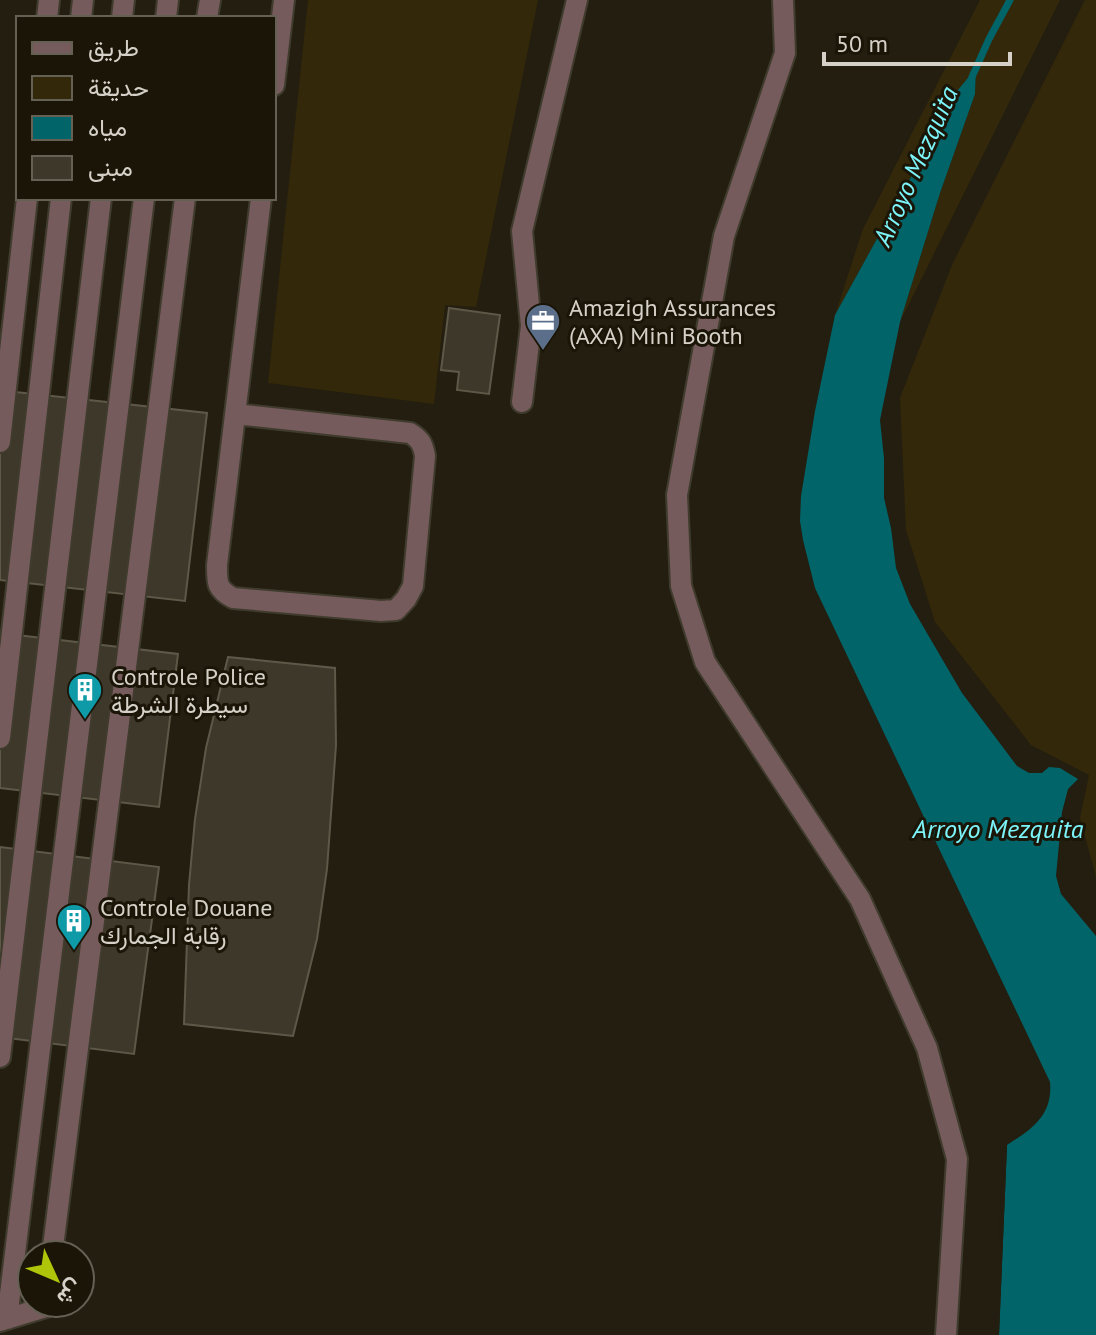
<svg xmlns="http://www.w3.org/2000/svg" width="1096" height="1335" font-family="'PT Sans',Vazirmatn,sans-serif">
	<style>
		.green { fill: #34280a }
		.water { fill: #006468 }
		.pier { fill: #231e10 }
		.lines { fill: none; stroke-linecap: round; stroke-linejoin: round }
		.stream { stroke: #006468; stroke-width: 7 }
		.building { fill: #3e382a; stroke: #5e5848; stroke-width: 2 }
		.minor-casing { stroke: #3f3b2d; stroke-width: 24 }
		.minor { stroke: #765b5c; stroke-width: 20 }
		.labels { text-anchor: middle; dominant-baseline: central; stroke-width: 6; stroke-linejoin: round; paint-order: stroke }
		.poi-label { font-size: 24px; fill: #d5d1c8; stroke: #1a1507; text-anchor: start }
		.water-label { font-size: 26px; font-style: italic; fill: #7cf4f9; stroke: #1a1507 }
	</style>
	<rect width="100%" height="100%" fill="#231e10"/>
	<path class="green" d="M 308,0 L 538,0 L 476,307 L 445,305 L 434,404 L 268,383 Z
		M 980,0 L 1060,0 L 900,322 L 940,193 L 975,94 L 976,70 L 949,101 L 911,177 L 835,315 L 863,229 Z
		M 1085,0 L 1096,0 L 1096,877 L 1080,818 L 1089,775 L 1031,745 L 935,622 L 906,530 L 900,398 L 952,265 Z"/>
	<path class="water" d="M 976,68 L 975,94 L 940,193 L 900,322 L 880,420 L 884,458 L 884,498 L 891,528 L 896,568 L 910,604 L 962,693 L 1017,766 L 1029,773 L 1042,773 L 1049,767 L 1060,768 L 1078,779 L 1068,789 L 1062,812 L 1056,876 L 1061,894 L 1096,936 L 1096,1335 L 999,1335 L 1007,1145 C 1032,1129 1053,1115 1050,1082 L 815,588 L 803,540 L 800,521 L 801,496 L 815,411 L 835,315 L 911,177 L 949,101 Z"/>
	<path class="pier" d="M 1005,1142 L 1007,1146 L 999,1335 L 995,1335 L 1003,1145 Z"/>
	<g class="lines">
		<path class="stream" d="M 972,77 L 989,39 L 1010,0"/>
	</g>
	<path class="building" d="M 449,308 L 500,315 L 489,394 L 457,390 L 459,372 L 441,370 Z
		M 6,391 L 207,413 L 185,601 L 0,580 L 0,442 Z
		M 0,633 L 178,654 L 159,807 L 0,788 Z
		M 228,657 L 335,668 L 336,745 L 327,869 L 317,939 L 293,1036 L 184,1024 L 189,885 L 195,819 L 206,748 Z
		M 0,847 L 159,867 L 134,1054 L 0,1037 Z"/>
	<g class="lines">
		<defs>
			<path id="minor" d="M 783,0 L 785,53 L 724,236 L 677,495 L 681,586 L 705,662 L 860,899 L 927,1048 L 957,1159 L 946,1335
				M 47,18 L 49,0
				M 81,18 L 83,0
				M 122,18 L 124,0
				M 166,18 L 168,0
				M 207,18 L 210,0
				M 274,85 L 284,0
				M 522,402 L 531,326 L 522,231 L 577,0
				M 235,414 L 410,433 C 420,439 423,444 425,456 L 413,586 L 406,599 L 396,610 L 381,611 L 233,598 C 216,589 217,582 217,565 L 261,198
				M 0,442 L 27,198
				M 0,738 L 61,198
				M 0,1057 L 101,198
				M 52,1255 L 185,198
				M 7,1319 L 144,198
				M 0,1321 L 46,1307 L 46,1303"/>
		</defs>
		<use href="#minor" class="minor-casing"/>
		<use href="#minor" class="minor"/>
	</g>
	<defs>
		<symbol id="office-pin" viewBox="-11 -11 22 30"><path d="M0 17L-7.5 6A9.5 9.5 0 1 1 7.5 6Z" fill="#5c6f8a" stroke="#1a1507"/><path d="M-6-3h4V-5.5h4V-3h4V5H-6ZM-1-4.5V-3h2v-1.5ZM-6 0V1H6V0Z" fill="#fff"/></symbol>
		<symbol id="building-pin" viewBox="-11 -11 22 30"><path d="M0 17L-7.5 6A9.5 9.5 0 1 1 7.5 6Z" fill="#0f9aa8" stroke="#1a1507"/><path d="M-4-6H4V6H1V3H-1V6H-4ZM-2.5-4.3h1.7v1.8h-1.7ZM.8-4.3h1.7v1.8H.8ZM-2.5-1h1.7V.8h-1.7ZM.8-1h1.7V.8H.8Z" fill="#fff"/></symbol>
	</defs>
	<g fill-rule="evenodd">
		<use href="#office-pin" x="523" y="301" width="40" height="54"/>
		<use href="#building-pin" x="65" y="670" width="40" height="54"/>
		<use href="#building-pin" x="54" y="901" width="40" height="54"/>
	</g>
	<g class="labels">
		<g class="poi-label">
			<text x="569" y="307">Amazigh Assurances<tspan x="569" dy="28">(AXA) Mini Booth</tspan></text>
			<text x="111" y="676">Controle Police<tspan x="111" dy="28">سيطرة الشرطة</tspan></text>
			<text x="100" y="907">Controle Douane<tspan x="100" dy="28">رقابة الجمارك</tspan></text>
		</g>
		<g class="water-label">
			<text transform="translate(915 166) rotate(-66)">Arroyo Mezquita</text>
			<text x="998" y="828">Arroyo Mezquita</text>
		</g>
	</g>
	<rect x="16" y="16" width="260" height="184" fill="#1a1507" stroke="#656054" stroke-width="2"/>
	<rect x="32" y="42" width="40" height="12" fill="#765b5c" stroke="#656054" stroke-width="2"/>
	<text x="88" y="56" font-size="24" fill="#d5d1c8">طريق</text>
	<rect x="32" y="76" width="40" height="24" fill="#34280a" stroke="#656054" stroke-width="2"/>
	<text x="88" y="96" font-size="24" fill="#d5d1c8">حديقة</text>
	<rect x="32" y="116" width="40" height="24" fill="#006468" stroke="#656054" stroke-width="2"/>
	<text x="88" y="136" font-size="24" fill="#d5d1c8">مياه</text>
	<rect x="32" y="156" width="40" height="24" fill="#3e382a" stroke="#656054" stroke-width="2"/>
	<text x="88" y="176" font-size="24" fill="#d5d1c8">مبنى</text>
	<g transform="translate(56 1279) rotate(134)"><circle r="38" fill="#1a1507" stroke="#656054" stroke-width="2"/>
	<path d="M0-6L14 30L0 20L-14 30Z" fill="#aec509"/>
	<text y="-12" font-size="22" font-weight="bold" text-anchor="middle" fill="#d5d1c8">ش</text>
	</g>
	<path d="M824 52v12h186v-12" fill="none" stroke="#d5d1c8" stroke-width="4"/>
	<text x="836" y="52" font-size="24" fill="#d5d1c8" stroke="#1a1507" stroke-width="6" paint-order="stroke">50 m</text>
</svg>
